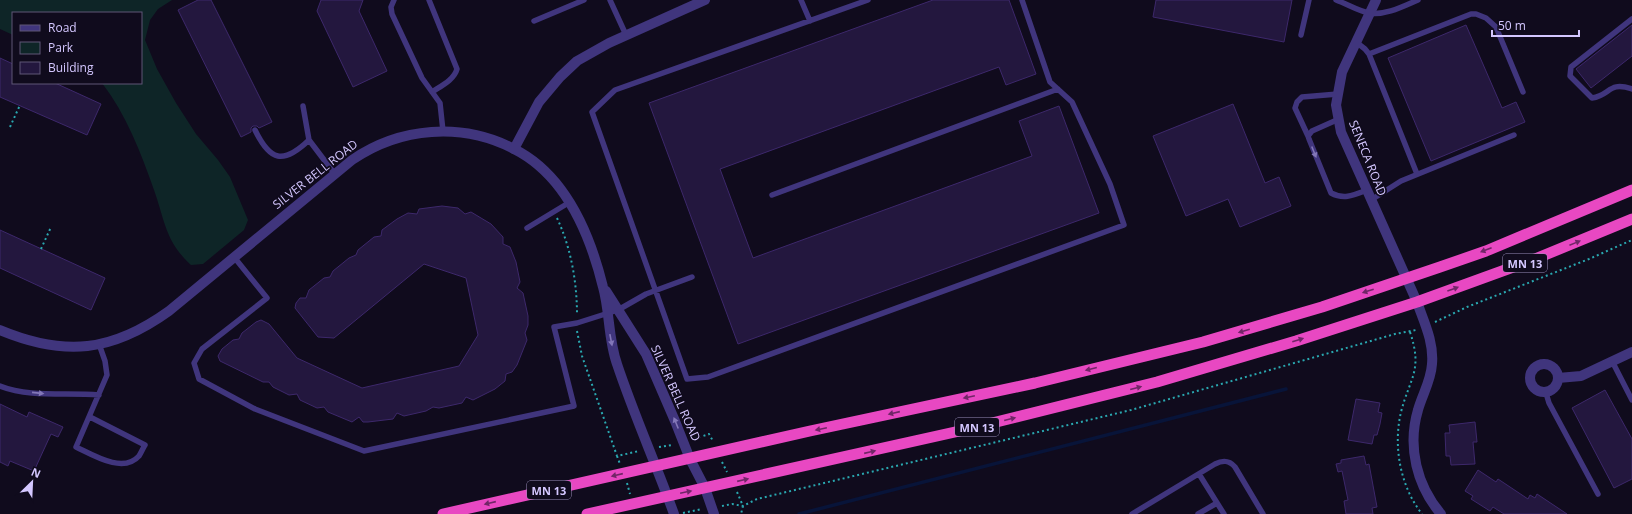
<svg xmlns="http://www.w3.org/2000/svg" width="1632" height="514" font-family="'Open Sans',sans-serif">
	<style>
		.green { fill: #0e2527 }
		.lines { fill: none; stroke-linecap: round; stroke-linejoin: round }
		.stream { stroke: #081439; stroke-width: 3.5 }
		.building { fill: #23173e; stroke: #3d286b }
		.path { stroke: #2aa8b0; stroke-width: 2; stroke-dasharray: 2 3; stroke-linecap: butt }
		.service { stroke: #40357d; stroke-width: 5.5 }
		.minor { stroke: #40357d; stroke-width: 10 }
		.tertiary { stroke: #40357d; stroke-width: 10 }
		.trunk { stroke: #e848c2; stroke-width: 11 }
		.oneway { fill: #8377b8 }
		.oneway2 { fill: #712667 }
		.labels { text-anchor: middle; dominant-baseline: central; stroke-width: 3.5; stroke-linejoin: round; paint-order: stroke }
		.shield { fill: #100b1d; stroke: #998fbb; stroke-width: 1 }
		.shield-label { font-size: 11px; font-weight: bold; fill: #d4c7ff }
		.street-label { font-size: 12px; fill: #d4c7ff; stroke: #100b1d }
	</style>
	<rect width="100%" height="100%" fill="#100b1d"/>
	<path class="green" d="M 0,0 L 172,0 L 158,9 L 150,20 L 145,40 L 157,69 L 176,103 L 196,134 L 218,160 L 230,177 L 248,220 L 244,230 L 203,264 L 191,265 C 165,241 165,221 154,190 C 141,153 126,114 102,83 L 141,83 L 141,13 L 13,13 L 13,35 L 0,29 Z"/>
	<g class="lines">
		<path class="stream" d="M 799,514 L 1286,389"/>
	</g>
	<path class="building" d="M 198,0 L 211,0 L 272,122 L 259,128 L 257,126 L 253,126 L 251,128 L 251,132 L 241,137 L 178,10 Z
		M 321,0 L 363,0 L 359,11 L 387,71 L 353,87 L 317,11 Z
		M 933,0 L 1009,0 L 1036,74 L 1006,85 L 999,67 L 720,169 L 753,258 L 1032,156 L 1019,121 L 1059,106 L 1099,213 L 738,344 L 649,103 Z
		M 1156,0 L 1292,0 L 1284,42 L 1153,17 Z
		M 1466,25 L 1502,108 L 1516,102 L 1525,122 L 1431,161 L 1388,58 Z
		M 1632,25 L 1632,56 L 1591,88 L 1576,69 Z
		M 0,58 L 13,64 L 13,83 L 55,83 L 101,104 L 87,135 L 0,97 Z
		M 1233,104 L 1265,183 L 1279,177 L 1291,206 L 1240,227 L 1228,199 L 1186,216 L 1153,136 Z
		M 442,206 L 458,208 L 465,214 L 471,212 L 491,224 L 503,237 L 503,244 L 510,247 L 516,262 L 520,282 L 517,288 L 523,293 L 528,316 L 528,325 L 525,333 L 527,340 L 517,365 L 512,372 L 506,374 L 505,381 L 495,389 L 473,400 L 466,397 L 462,403 L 439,408 L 433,407 L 426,411 L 404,416 L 397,413 L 393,419 L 368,422 L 363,422 L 359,417 L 352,422 L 328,412 L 324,407 L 317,408 L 300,400 L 297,394 L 289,395 L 273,387 L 269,382 L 263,382 L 220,361 L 218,356 L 222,349 L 233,340 L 239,339 L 242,333 L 256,322 L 261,320 L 269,324 L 297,358 L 362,388 L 459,366 L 478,335 L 466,278 L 424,264 L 334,338 L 318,337 L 295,308 L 296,303 L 300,298 L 306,298 L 309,290 L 324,278 L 330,277 L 333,271 L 349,258 L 356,255 L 358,250 L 374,237 L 381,236 L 382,230 L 397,219 L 408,213 L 417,214 L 419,209 Z
		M 0,230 L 105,278 L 91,310 L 0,268 Z
		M 1605,390 L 1632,439 L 1632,479 L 1614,488 L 1572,408 Z
		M 1356,399 L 1380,403 L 1378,412 L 1382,413 L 1380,424 L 1377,435 L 1374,435 L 1372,444 L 1348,440 Z
		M 0,404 L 27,417 L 29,412 L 63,427 L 58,437 L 51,434 L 34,471 L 10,461 L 8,466 L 0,462 Z
		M 1475,422 L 1477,442 L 1473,442 L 1475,464 L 1451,465 L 1450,456 L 1446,456 L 1445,433 L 1450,433 L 1449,425 Z
		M 1364,456 L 1366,465 L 1369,464 L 1377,507 L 1372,508 L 1373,514 L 1346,514 L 1344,501 L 1348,500 L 1342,471 L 1338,472 L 1336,464 L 1341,463 L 1341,460 Z
		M 1478,470 L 1496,482 L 1498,479 L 1528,499 L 1530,495 L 1535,498 L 1537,494 L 1567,514 L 1504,514 L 1493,507 L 1490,511 L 1471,499 L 1473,496 L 1465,491 Z"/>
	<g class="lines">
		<path class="path" d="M 10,127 L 20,105
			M 557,218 C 571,248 577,282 577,315
			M 41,249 L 51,227
			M 1435,322 L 1467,307 L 1589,259 L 1632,240
			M 577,331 L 582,356 L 617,456 L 639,451
			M 1410,332 C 1423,371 1410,377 1401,412 C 1393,446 1400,486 1422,514
			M 694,439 L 709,434 L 713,441
			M 659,447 L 672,445
			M 617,456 L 620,464
			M 722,462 L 727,472
			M 627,483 L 630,494
			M 737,492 L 743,506 L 741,514
			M 722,506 L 732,504 L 743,506 L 757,499 L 1131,410 L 1395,334 L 1416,330
			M 683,513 L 702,509"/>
		<path class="service" d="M 394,0 L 391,7 L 392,14 L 422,78 L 440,103 L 443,131
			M 429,0 L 457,69 C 454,80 441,86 432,92
			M 610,0 L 626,35
			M 801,0 L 810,21
			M 868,0 L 615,90 L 592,112 L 687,379 L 708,377 L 1124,225 L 1110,184 L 1072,102 L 1050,82 L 1022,0
			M 1336,0 C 1347,4 1358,11 1369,13 C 1385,16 1404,6 1418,0
			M 1632,19 L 1571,67 L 1570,76 L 1592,98 C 1611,95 1608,81 1632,89
			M 534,21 L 584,0
			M 1301,35 L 1309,0
			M 1356,42 L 1365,49 L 1369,54 L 1417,174
			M 1369,54 L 1471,14 L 1476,14 L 1486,18 L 1496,27 L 1523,92
			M 303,106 L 309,140 L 334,173
			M 1339,119 L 1312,131 L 1308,136 L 1309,139 L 1331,193 C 1344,200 1354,195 1367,190
			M 255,130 C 270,161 283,165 309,140
			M 1308,136 L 1295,108 L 1297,102 L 1302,97 L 1338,94
			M 772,195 L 1058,89
			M 1371,200 L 1401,181 L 1514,135
			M 527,228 L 570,202
			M 234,257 L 267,298 L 202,349 L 194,363 L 199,379 L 255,409 L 364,451 L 574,406 L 554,327 L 577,323 L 618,310 L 646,294 L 692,277
			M 1612,361 L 1632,400
			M 0,386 C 30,398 67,392 99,395
			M 1546,393 L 1549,403 L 1598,494
			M 90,417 L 145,445 C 143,448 141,453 139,456 C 123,474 93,455 76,447 L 107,375 L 105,361 L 99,344
			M 1199,474 L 1224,514
			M 1132,514 L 1215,464 C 1223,460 1229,460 1235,467 L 1263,514
			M 1198,514 L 1217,503"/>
		<path class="minor" d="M 1417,302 C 1424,322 1434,342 1432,364 C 1431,381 1422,395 1418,410 C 1407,447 1417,486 1441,514
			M 0,330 C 65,357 112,352 169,311 L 352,160 C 400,127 462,122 514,149
			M1530 378a14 14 0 1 1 28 0a14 14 0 1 1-28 0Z
			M 1558,378 L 1581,376 L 1632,352"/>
		<path class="tertiary" d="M 1376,0 L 1342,72 L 1336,105 L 1341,132 L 1417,302
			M 606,291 L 646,354 L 675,421 L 690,459 L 705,488 L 714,514
			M 674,514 C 656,464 634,415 617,364 C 608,339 610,312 603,287 C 590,234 566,175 514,149 L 539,102 L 560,77 L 577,61 L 609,43 L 705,0"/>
		<path class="trunk" d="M 443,514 L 810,431 L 1035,383 L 1203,342 L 1322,307 L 1440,267 L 1486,251 L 1632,190
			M 587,514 L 964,430 L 1157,382 L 1296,341 L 1417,302 L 1535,259 L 1632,219"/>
	</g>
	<defs><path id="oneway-solid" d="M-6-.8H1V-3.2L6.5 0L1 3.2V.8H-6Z"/></defs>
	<g class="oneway">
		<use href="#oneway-solid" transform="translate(1314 152) rotate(68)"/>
		<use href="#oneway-solid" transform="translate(611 340) rotate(79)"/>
		<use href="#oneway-solid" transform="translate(38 393) rotate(6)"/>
		<use href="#oneway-solid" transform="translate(676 423) rotate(-112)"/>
	</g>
	<g class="oneway2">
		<use href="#oneway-solid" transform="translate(1575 243) rotate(-22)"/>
		<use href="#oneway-solid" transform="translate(1486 250) rotate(159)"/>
		<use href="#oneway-solid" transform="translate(1453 289) rotate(-20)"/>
		<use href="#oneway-solid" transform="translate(1368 291) rotate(162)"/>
		<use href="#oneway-solid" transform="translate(1244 331) rotate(164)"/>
		<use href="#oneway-solid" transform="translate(1298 340) rotate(-18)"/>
		<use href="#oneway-solid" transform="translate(1091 369) rotate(166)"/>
		<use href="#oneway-solid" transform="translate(1136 388) rotate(-15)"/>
		<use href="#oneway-solid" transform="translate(969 397) rotate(168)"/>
		<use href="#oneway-solid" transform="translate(894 413) rotate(167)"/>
		<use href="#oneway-solid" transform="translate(1010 419) rotate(-14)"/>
		<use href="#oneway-solid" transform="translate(821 429) rotate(168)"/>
		<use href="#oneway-solid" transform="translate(870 452) rotate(-13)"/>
		<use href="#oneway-solid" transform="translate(617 475) rotate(167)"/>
		<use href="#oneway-solid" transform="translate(743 480) rotate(-13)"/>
		<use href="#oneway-solid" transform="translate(686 492) rotate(-12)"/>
		<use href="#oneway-solid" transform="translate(490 503) rotate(167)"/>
	</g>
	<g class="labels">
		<g class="shield">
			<rect x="1503" y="254" width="44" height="18" rx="3"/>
			<rect x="955" y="418" width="44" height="18" rx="3"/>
			<rect x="527" y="481" width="44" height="18" rx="3"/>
		</g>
		<g class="shield-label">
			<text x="1525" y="263">MN 13</text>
			<text x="977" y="427">MN 13</text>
			<text x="549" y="490">MN 13</text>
		</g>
		<g class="street-label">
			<text transform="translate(1368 158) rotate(68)">SENECA ROAD</text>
			<text transform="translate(315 174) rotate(-38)">SILVER BELL ROAD</text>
			<text transform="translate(676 393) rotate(66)">SILVER BELL ROAD</text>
		</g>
	</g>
	<rect x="12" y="12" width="130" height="72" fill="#100b1d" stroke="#5e5677"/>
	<rect x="20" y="25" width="20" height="6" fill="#40357d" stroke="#5e5677"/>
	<text x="48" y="32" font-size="12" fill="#d4c7ff">Road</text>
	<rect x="20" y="42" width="20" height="12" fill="#0e2527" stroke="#5e5677"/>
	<text x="48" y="52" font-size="12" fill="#d4c7ff">Park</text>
	<rect x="20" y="62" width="20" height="12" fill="#23173e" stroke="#5e5677"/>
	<text x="48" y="72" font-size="12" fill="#d4c7ff">Building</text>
	<g transform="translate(32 482) rotate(24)" stroke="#100b1d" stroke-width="3" paint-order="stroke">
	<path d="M0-3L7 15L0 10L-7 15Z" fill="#d4c7ff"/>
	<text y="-6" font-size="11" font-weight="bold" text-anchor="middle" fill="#d4c7ff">N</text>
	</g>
	<path d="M1492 30v6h87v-6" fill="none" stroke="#d4c7ff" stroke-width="2"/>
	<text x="1498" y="30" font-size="12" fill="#d4c7ff" stroke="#100b1d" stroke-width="3" paint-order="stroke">50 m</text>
</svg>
